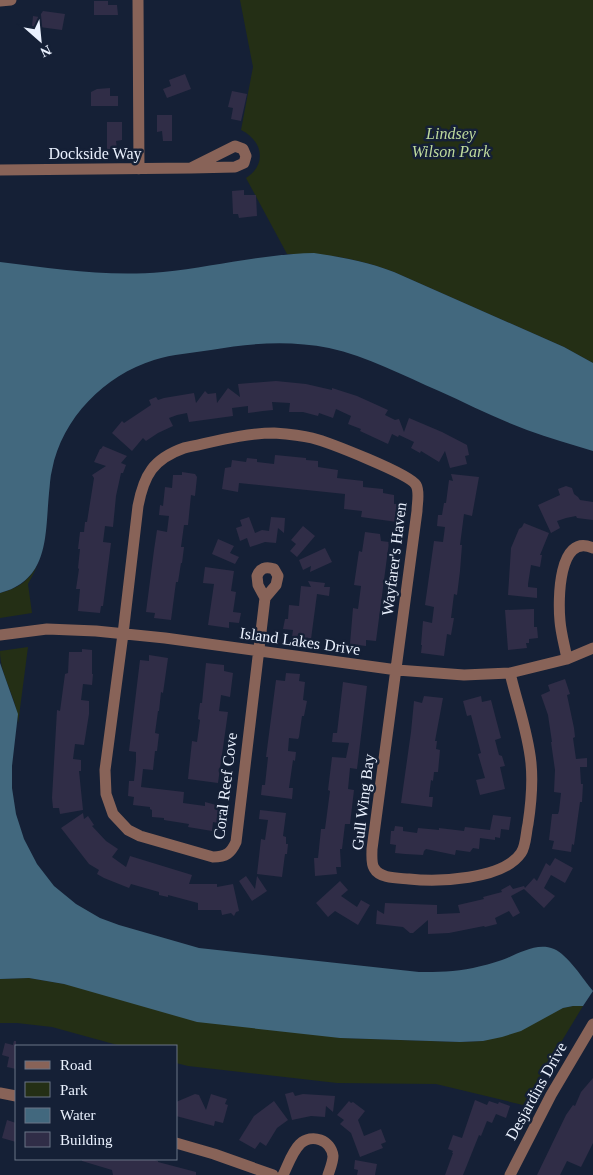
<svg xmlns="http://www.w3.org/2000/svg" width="593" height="1175" font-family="'Times New Roman',serif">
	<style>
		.green { fill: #242f15 }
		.water { fill: #42687e }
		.building { fill: #302d47 }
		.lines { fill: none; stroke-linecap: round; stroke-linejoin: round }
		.street { stroke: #886358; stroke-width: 11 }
		.labels { text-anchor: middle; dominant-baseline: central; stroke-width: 5; stroke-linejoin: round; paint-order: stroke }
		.park-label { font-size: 16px; font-style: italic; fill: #bed99c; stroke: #152036 }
		.street-label { font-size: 16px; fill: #eaf1fe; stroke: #152036 }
	</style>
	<rect width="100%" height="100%" fill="#152036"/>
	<path class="green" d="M 240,0 L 593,0 L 593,363 L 564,347 L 394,272 C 356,258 327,253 287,254 L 246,178 C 268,164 262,140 241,130 L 253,67 Z
		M 38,565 L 28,584 L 32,613 L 0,618 L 0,593 C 19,588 28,581 38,565 Z
		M 28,647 L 18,724 C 18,698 0,677 0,651 Z
		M 29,978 L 64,984 L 340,1038 L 460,1042 L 483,1041 L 563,1008 L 573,1006 L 583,1006 L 523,1105 L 436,1084 L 337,1083 L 188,1066 L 176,1063 L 176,1046 L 121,1046 L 52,1027 L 17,1023 L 0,1023 L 0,979 Z"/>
	<path class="water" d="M 314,253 C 342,257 368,262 394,272 L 564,347 L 593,363 L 593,451 C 571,444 549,438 527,430 C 497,419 468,404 439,391 C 404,376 367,356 329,348 C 289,340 251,343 211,350 C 192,353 173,354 154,360 C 105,375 62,418 52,470 C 50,477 50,485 49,493 C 45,534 50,580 0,593 L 0,262 C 55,269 108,277 163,272 C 214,267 263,254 314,253 Z
		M 0,663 L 18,714 L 12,766 L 12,788 L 16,814 L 24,839 L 37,864 L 54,886 L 76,904 L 100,918 L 119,925 L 199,948 L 419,972 C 437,972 455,972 473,968 C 482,966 493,963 502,960 C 519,954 536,942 554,949 C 568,955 583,979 593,991 L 583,1006 L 573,1006 L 563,1008 L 521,1031 L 502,1037 L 483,1041 L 460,1042 L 340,1038 L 197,1022 L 64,984 L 29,978 L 0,979 Z"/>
	<path class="building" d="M 94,1 L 108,1 L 108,5 L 117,5 L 118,15 L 94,15 Z
		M 43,11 L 65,14 L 62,30 L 32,26 L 33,16 L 39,17 Z
		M 185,74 L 191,89 L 167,98 L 163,89 L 171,86 L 169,80 Z
		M 110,88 L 110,96 L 118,96 L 118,106 L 91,106 L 91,92 L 97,89 Z
		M 232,91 L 247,94 L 241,121 L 231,119 L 233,108 L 228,107 Z
		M 157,115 L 172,115 L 172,141 L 163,141 L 162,131 L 157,132 Z
		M 107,122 L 122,122 L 122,140 L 116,141 L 117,149 L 107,149 Z
		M 244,190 L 244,195 L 256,195 L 257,216 L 239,218 L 238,214 L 233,214 L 232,191 Z
		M 276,381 L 306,384 L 332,390 L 332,388 L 357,396 L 388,410 L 385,415 L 395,420 L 399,419 L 404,432 L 409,418 L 442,432 L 467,445 L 469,455 L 465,456 L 467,464 L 450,468 L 445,451 L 439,462 L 421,451 L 420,453 L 411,448 L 414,442 L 399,435 L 398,437 L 392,434 L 388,444 L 360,431 L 361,429 L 348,424 L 351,416 L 336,409 L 333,418 L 319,413 L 318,416 L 303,412 L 289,412 L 290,403 L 272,402 L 273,410 L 263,411 L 248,413 L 248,406 L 232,408 L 233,416 L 189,422 L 187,413 L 177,415 L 169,418 L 173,426 L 158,433 L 146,441 L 143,438 L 132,451 L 112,433 L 122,421 L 124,423 L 151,405 L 149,400 L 156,397 L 158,400 L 164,398 L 194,393 L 196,403 L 205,391 L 208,394 L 216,393 L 217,403 L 228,388 L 240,397 L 238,384 Z
		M 103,446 L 127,456 L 121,463 L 126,465 L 123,473 L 121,473 L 116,496 L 113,527 L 105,526 L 103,542 L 111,543 L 103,606 L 101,606 L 100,613 L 78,611 L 80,589 L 76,589 L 79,569 L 78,568 L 80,549 L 78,549 L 80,532 L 84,532 L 85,522 L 87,522 L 94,478 L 92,475 L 106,466 L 94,462 L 100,449 L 101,449 Z
		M 275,455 L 306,458 L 306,460 L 318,461 L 318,467 L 338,470 L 337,478 L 363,481 L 363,487 L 383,489 L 383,493 L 394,495 L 394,504 L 399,504 L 397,522 L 361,517 L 362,511 L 344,509 L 345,494 L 239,483 L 238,492 L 222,489 L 225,468 L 231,467 L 232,460 L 246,462 L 247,458 L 257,459 L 257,462 L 274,464 Z
		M 182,472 L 195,474 L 197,477 L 195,496 L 191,495 L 188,525 L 184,525 L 181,547 L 184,547 L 182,563 L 181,563 L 178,582 L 176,582 L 171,620 L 154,618 L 155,613 L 146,612 L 154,550 L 157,530 L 167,532 L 169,516 L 159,515 L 160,505 L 163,506 L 165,487 L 172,488 L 173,475 L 182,475 Z
		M 451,474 L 479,477 L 472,516 L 464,514 L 460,545 L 462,545 L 460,571 L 457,595 L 454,594 L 451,618 L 454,618 L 451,635 L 447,634 L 444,656 L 421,653 L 422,645 L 421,645 L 423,621 L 432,623 L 434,607 L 425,605 L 434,541 L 443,542 L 445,527 L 437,526 L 438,515 L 442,515 L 444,503 L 446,503 L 449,480 L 453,481 Z
		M 566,486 L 572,488 L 574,494 L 578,497 L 580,500 L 593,502 L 593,520 L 577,518 L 576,516 L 566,518 L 557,521 L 560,528 L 551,533 L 538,505 L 560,495 L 558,489 Z
		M 249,517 L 255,533 L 262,530 L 269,531 L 271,517 L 285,518 L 284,533 L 278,528 L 276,543 L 265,542 L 250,547 L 247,538 L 240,541 L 236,528 L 242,526 L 240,520 Z
		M 524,523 L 549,533 L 540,555 L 542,555 L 540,567 L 531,565 L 528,584 L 528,587 L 537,588 L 537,598 L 508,595 L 511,548 L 519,529 L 522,527 Z
		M 303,526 L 315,536 L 297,557 L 290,551 L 296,544 L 291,540 Z
		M 365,532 L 380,534 L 381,541 L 389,542 L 376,641 L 366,640 L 366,646 L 350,644 L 353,608 L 358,609 L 361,586 L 354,585 L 359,551 L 362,552 Z
		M 218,539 L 234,546 L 230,553 L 239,557 L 235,564 L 212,554 Z
		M 325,548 L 332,562 L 310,572 L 311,566 L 303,570 L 299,560 Z
		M 205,567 L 234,571 L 231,591 L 236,592 L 233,612 L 241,613 L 239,623 L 229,622 L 229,628 L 208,625 L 214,584 L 203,583 Z
		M 308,581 L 325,583 L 324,587 L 330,587 L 329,596 L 317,594 L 311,639 L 292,637 L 293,630 L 283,629 L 285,619 L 288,619 L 289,605 L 299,606 L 301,586 L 311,587 Z
		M 534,609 L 534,627 L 537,627 L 538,638 L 529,639 L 529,643 L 526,643 L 527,648 L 508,650 L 505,610 Z
		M 82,649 L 92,650 L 92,674 L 93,674 L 92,685 L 83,684 L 81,700 L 89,701 L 89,714 L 84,745 L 75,744 L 73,759 L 81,760 L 81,771 L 79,771 L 83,810 L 60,814 L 59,808 L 53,808 L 52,798 L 57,710 L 60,711 L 65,674 L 68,673 L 69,652 L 82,652 Z
		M 149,655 L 168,658 L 163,693 L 161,692 L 159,711 L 158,711 L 155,733 L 159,734 L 157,751 L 155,751 L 153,770 L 143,769 L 141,787 L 184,792 L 183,803 L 205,806 L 205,802 L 220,806 L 218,823 L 213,822 L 212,831 L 188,827 L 189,824 L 164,820 L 164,818 L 152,817 L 152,810 L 150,809 L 150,807 L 133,805 L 134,797 L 128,796 L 129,781 L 134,781 L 136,761 L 136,752 L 129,751 L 140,660 L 149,661 Z
		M 206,663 L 224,665 L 224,671 L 233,673 L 230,697 L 221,695 L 219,711 L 228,712 L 218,783 L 188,779 L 192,741 L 197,742 L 200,720 L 198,719 L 200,703 L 202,703 Z
		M 286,673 L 300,674 L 299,681 L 305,682 L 303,700 L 307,701 L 304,716 L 302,716 L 299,737 L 298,739 L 289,738 L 288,751 L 296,752 L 295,761 L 293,760 L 289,788 L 293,788 L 292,799 L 261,795 L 262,785 L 265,785 L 268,757 L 266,757 L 276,680 L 285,681 Z
		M 565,679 L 570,694 L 567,695 L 574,728 L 575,737 L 573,738 L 576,759 L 587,758 L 587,767 L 580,767 L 581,784 L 583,784 L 582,802 L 580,802 L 574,845 L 572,844 L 571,852 L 552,849 L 554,841 L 549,840 L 552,814 L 558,814 L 559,811 L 561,793 L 554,792 L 555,770 L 551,742 L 552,742 L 548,715 L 541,695 L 550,691 L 548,685 Z
		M 343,682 L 367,686 L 357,769 L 350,768 L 348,789 L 354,790 L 350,824 L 345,824 L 342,849 L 340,849 L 341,867 L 336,867 L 337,874 L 315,876 L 314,858 L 318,858 L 321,829 L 325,829 L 330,791 L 328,790 L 332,757 L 346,758 L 349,743 L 332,742 L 333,733 L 337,733 Z
		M 424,696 L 443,698 L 435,741 L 437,741 L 436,749 L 440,750 L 438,772 L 434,772 L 433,781 L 431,780 L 429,797 L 433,797 L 432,807 L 401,803 L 411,732 L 414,701 L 422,703 Z
		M 481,696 L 482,702 L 491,700 L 497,723 L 501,738 L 495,740 L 499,755 L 502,756 L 505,766 L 500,767 L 505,789 L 480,795 L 476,780 L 485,778 L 478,754 L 481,753 L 471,715 L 467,716 L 463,701 Z
		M 260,810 L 286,813 L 283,836 L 286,837 L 286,844 L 288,844 L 287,854 L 285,854 L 282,877 L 257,874 L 261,839 L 265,840 L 268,820 L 259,819 Z
		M 83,813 L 84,819 L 88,816 L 94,825 L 92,826 L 106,841 L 118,849 L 112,857 L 126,867 L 130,856 L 192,875 L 189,884 L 217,884 L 217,887 L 233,884 L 239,911 L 236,912 L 234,916 L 231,913 L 222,915 L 221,910 L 198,910 L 198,903 L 168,895 L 168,897 L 159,895 L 159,892 L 131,884 L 129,888 L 104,878 L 97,874 L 99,870 L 89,864 L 61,828 Z
		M 493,815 L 511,817 L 509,830 L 501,829 L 500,838 L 495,837 L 495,840 L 480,838 L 479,849 L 473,848 L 470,852 L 456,850 L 455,855 L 426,849 L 424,851 L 423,855 L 405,854 L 395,853 L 396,845 L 390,844 L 391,831 L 394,831 L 395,826 L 403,827 L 403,831 L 417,833 L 418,828 L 439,830 L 439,828 L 464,831 L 465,827 L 490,830 Z
		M 555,858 L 573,868 L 565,883 L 551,875 L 544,888 L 555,896 L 544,908 L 524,889 L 511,896 L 520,913 L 513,917 L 509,911 L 495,918 L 497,924 L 485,927 L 484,926 L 449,933 L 428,934 L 428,920 L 413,933 L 410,933 L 403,927 L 376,924 L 377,910 L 384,914 L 385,903 L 437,905 L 437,914 L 460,913 L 458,905 L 484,899 L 483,897 L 502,892 L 501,890 L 510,885 L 513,889 L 524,886 L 525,888 L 534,878 L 537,881 L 546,863 L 550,866 Z
		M 246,876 L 255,889 L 257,876 L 267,891 L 252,901 L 239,881 Z
		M 340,881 L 348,890 L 341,896 L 357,907 L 361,900 L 370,905 L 358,925 L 335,911 L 328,917 L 316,903 Z
		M 14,1041 L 16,1041 L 16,1069 L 7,1067 L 9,1057 L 2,1055 L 5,1043 L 13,1045 Z
		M 593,1078 L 593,1143 L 581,1167 L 567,1161 L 560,1175 L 537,1175 L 566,1115 L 573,1105 L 575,1106 L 581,1092 Z
		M 293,1092 L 295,1096 L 303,1094 L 335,1096 L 333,1112 L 326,1106 L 325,1117 L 311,1116 L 292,1120 L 285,1094 Z
		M 195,1094 L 199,1095 L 206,1110 L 211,1094 L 227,1099 L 225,1104 L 228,1105 L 223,1123 L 215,1121 L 214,1126 L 176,1116 L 176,1102 Z
		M 475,1100 L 487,1105 L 489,1101 L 498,1104 L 499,1102 L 510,1106 L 506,1118 L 496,1114 L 492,1123 L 487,1121 L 481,1136 L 479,1135 L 463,1175 L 445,1175 L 453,1153 L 452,1153 L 453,1151 L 448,1149 L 453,1135 L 462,1138 Z
		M 274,1101 L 288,1120 L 277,1128 L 266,1146 L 260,1142 L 255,1149 L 239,1140 L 254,1116 Z
		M 349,1101 L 351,1103 L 353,1102 L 365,1111 L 358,1120 L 364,1136 L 381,1129 L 386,1142 L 381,1144 L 383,1148 L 360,1157 L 351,1133 L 340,1124 L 344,1120 L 337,1115 Z
		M 7,1120 L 16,1123 L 16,1142 L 2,1138 Z
		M 82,1159 L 152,1159 L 158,1161 L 158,1162 L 196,1172 L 196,1175 L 113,1175 L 112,1170 L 82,1161 Z
		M 355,1160 L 377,1164 L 375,1175 L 357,1175 L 358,1170 L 354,1169 Z"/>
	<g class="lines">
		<path class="street" d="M 138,0 L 139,169
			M 0,1 L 11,0
			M 0,170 L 191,168 L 235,146 L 243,149 L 246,156 L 244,163 L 235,167 L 191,168
			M 265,598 L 276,585 L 278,576 L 274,569 C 266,566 260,568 257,576 L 258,585 L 265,598 L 236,842 C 231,853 226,857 213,857 L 140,836 L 128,830 L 113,814 L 106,794 L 105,770 L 123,634 L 138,506 C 144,475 153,459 184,448 C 213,442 244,433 274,433 C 287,434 300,435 312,438 C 328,442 410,474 416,485 C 420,492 417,503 417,511 L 372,849 C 372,855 371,863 374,868 C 380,879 398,878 409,879 C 437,882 503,880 521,853 C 526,846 526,832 528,824 C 531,804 533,783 531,763 C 528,732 517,703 510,673
			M 0,635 L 47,629 L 96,631 L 165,638 L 397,670 L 464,675 L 510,673 L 567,659 L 593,648
			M 567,659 C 565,647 561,634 560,621 C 558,601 558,532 593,548
			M 0,1093 L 16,1096
			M 176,1143 L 214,1154 L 273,1175
			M 283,1175 C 288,1165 292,1152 300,1144 C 312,1133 331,1140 333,1156 C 333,1162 330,1169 328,1175
			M 510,1175 L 551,1095 L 593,1024"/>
	</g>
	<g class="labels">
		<g class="park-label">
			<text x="451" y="133">Lindsey<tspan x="451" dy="18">Wilson Park</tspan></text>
		</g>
		<g class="street-label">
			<text x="95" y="153">Dockside Way</text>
			<text transform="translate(394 559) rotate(-83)">Wayfarer's Haven</text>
			<text transform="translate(300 641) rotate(8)">Island Lakes Drive</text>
			<text transform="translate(225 786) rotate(-83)">Coral Reef Cove</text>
			<text transform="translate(363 802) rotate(-83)">Gull Wing Bay</text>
			<text transform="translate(536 1091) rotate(-61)">Desjardins Drive</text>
		</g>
	</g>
	<rect x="15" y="1045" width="162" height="115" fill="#152036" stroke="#6a7486"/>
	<rect x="25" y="1061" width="25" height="8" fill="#886358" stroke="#6a7486"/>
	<text x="60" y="1070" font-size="15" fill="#eaf1fe">Road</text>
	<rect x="25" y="1082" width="25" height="15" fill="#242f15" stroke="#6a7486"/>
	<text x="60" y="1095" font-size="15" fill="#eaf1fe">Park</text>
	<rect x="25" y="1108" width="25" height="15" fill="#42687e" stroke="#6a7486"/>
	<text x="60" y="1120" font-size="15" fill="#eaf1fe">Water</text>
	<rect x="25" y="1132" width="25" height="15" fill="#302d47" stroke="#6a7486"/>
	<text x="60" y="1145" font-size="15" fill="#eaf1fe">Building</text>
	<g transform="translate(40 40) rotate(153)" stroke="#152036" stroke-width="4" paint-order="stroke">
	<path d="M0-4L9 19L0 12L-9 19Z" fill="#eaf1fe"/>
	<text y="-8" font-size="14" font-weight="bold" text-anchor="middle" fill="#eaf1fe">N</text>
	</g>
</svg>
